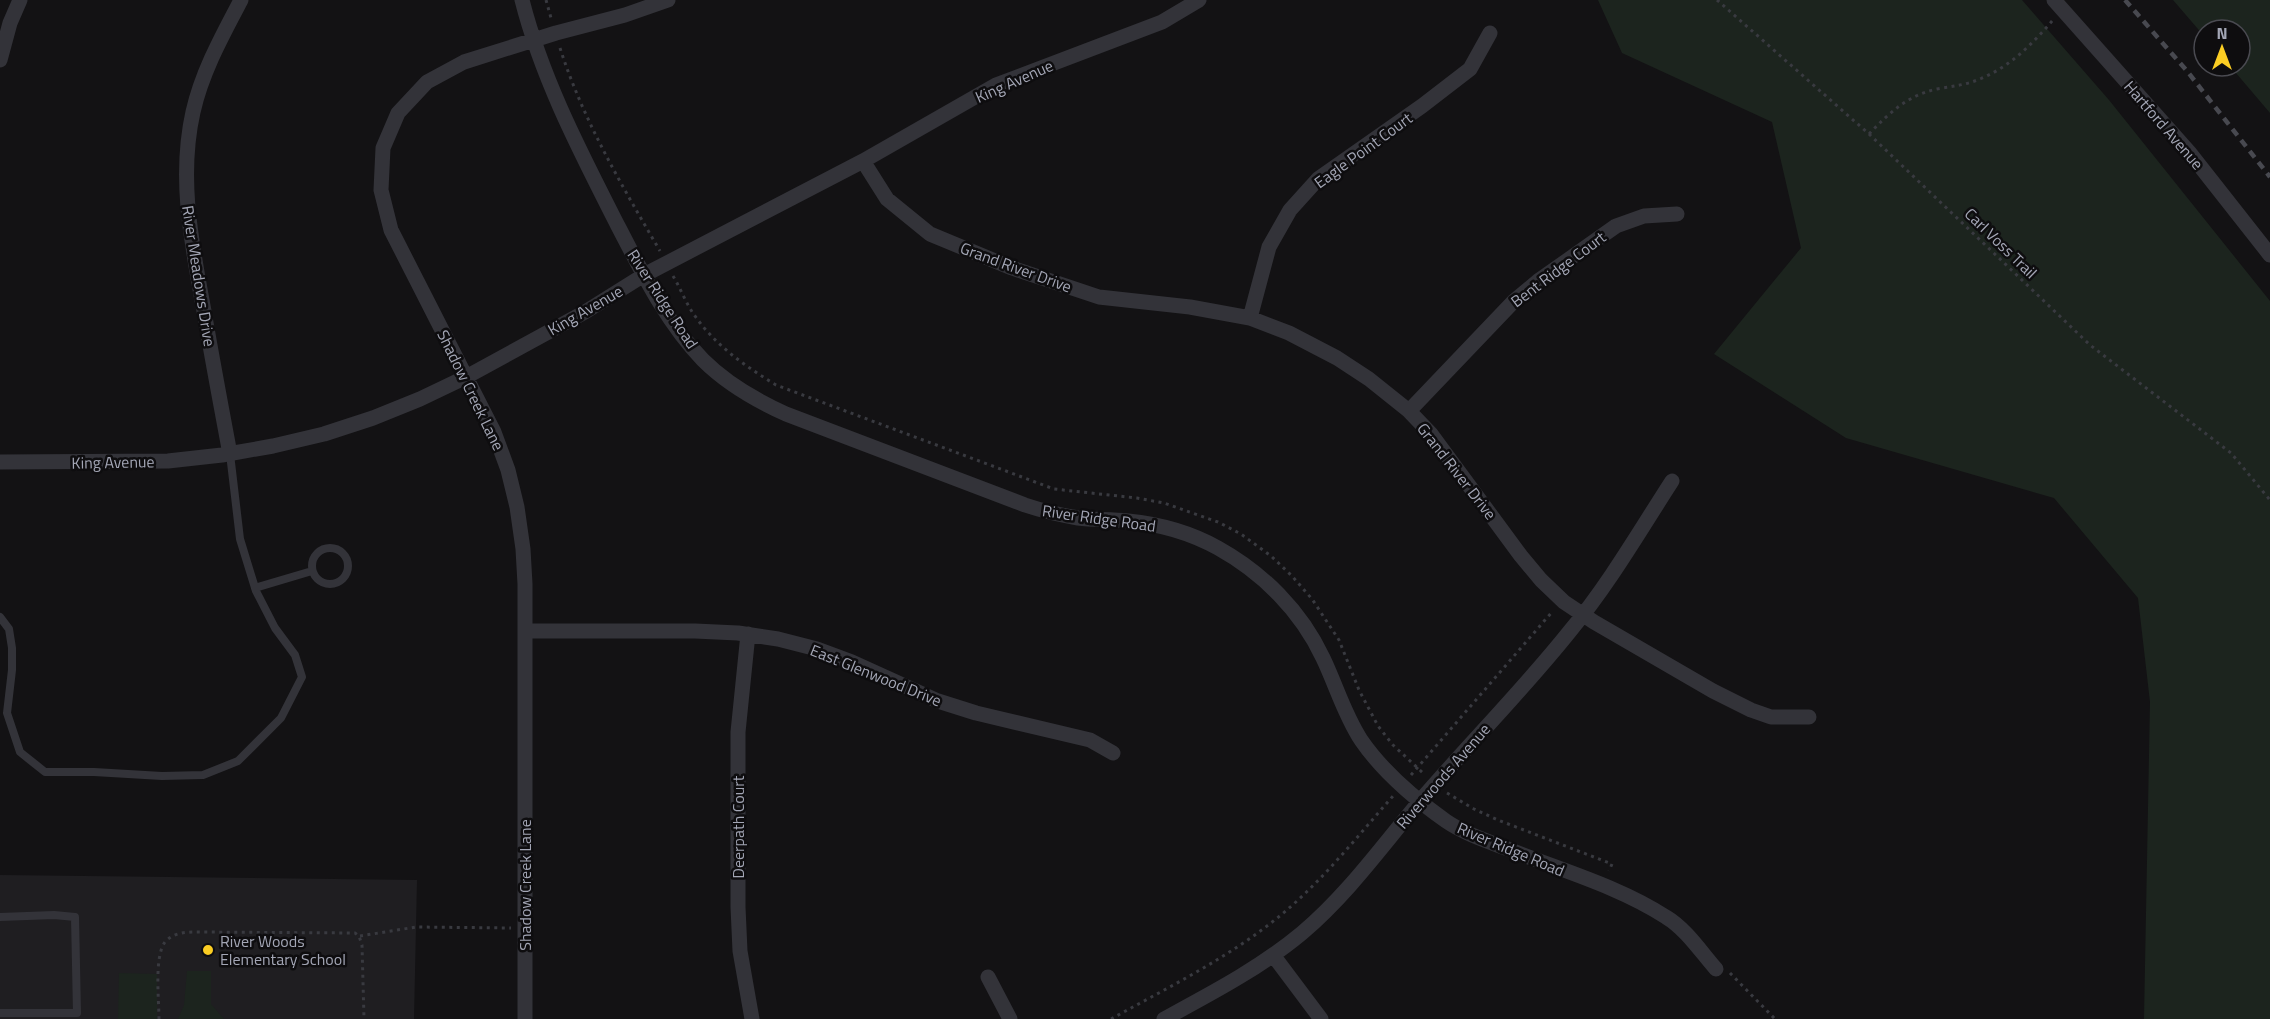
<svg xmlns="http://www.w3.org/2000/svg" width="2270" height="1019" font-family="'Titillium Web',sans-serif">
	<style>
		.built { fill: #1f1e21 }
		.green { fill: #1c241e }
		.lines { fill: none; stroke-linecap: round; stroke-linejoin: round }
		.path { stroke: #393a40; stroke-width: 3; stroke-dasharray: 3 4.5; stroke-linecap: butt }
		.lane { stroke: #333339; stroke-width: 8 }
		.street { stroke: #333339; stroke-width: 15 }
		.rail { stroke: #484950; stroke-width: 4.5; stroke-dasharray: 8 6; stroke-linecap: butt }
		.poi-dot { fill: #fbcd23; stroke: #0e0d0f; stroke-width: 2 }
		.labels { text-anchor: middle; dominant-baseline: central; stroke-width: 5; stroke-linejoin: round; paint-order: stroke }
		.street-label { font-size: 16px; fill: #a3a6b5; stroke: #0e0d0f }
		.poi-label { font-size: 16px; fill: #a3a6b5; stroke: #0e0d0f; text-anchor: start }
	</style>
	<rect width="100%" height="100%" fill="#131214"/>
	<path class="built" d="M 0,875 L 417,880 L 414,1019 L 0,1019 Z"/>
	<path class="green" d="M 1598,0 L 2022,0 L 2109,100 L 2270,301 L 2270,1019 L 2144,1019 L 2150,702 L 2138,598 L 2054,498 L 1846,438 L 1714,354 L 1801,248 L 1772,122 L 1622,53 Z
		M 2173,0 L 2270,0 L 2270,113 L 2230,66 L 2240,66 L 2240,30 L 2204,30 L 2204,36 Z
		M 187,971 L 211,971 L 211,1004 L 224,1019 L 178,1019 L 184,1005 Z
		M 119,973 L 157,974 L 157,1019 L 118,1019 Z"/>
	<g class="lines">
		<path class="path" d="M 546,0 L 551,18
			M 1717,0 L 1869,134 L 2090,345 L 2231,453 L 2270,500
			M 560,48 C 583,120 622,186 660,251
			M 1869,134 C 1889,113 1908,95 1937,89 C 1953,86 1967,85 1982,78 C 2011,66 2033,43 2053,20
			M 673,276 C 681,289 686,304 695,316 C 716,346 745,366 776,385 L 1054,489 L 1137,498 L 1164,503 L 1218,522 L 1241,534 L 1271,556 L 1292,576 L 1312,599 L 1339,640 L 1359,690 L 1378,726 L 1393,745 L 1423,773
			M 1411,775 L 1552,612
			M 1447,793 L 1474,809 L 1498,820 L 1612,864 L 1609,871
			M 360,936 L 416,927 L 511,928
			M 1730,973 L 1775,1019
			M 159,1019 C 159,1000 154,957 165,942 C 173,933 185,932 196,932 L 355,933 L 359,936 L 362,945 L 364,1019
			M 1111,1019 C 1167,988 1226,959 1276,919 C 1320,884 1356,838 1393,796"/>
		<path class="lane" d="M312 566a18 18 0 1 1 36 0a18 18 0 1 1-36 0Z
			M 255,588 L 312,571
			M 0,617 L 9,629 L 12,648 L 12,670 L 7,713 L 20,752 L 45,772 L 94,772 L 162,776 L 203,775 L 238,761 L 281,718 L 302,677 L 295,655 L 275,628 L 256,591 L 240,539 L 230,454
			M 0,917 L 54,915 L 75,917 L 77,1013 L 0,1013"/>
		<path class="street" d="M 522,0 C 542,79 581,153 618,226 C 642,272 666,322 703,360 C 727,384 755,400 786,414 L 1025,505 C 1043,511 1060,515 1078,518 C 1094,520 1111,519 1128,521 C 1159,524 1191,533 1218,548 C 1263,573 1301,611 1323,658 C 1336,685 1344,714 1361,740 C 1383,772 1415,799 1446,821 C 1465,834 1487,841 1508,849 C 1560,870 1618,886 1666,917 C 1686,929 1701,952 1716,969
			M 2054,0 L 2189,152 L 2270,255
			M 0,60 L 10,23 L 20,0
			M 863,161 L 887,199 L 930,234 L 1012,268 L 1099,297 L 1190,307 L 1250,318 L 1289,333 L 1337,358 L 1369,379 L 1409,411 L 1431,434 L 1521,556 L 1541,580 L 1564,602 L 1594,622 L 1713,691 L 1751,710 L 1771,717 L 1809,717
			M 1250,318 L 1269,247 L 1290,210 L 1318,179 L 1422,106 L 1470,69 L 1490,33
			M 1409,411 L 1514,301 L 1538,281 L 1616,226 L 1644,216 L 1677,214
			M 230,454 C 221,406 212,358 204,311 C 192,245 178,179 193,112 C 202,72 222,36 241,0
			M 0,462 L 168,461 L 222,455 L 273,446 L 324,434 L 373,418 L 420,399 L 466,377 L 585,312 L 644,275 L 863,161 L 996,85 L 1162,22 L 1199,0
			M 525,631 L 695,631 L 738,633 L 778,639 L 817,649 L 852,662 L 938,701 L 976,713 L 1090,740 L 1113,753
			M 748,634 L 738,732 L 738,907 L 740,951 L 752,1019
			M 1273,955 L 1321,1019
			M 988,977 L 1010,1019
			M 525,1019 L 525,584 L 523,549 L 517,507 L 508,470 L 494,432 L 391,230 L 381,190 L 383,148 L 398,113 L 427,82 L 464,62 L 556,33 L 625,15 L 668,0
			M 1164,1019 C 1212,993 1260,968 1302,933 C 1348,894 1382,846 1420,801 C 1469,744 1523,690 1570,631 C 1609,584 1639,532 1672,481"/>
		<path class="rail" d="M 2125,0 L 2187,71 L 2270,177"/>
	</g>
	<circle class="poi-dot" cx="208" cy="950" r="6"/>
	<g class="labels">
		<g class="street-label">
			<text transform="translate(1014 81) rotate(-24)">King Avenue</text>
			<text transform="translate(2164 125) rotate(49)">Hartford Avenue</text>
			<text transform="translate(1363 150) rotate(-36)">Eagle Point Court</text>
			<text transform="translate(2001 243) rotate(44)">Carl Voss Trail</text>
			<text transform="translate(1016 267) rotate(20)">Grand River Drive</text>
			<text transform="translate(1558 269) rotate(-37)">Bent Ridge Court</text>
			<text transform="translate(199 276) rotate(81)">River Meadows Drive</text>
			<text transform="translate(663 299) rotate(57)">River Ridge Road</text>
			<text transform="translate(585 310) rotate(-30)">King Avenue</text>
			<text transform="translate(471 390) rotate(64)">Shadow Creek Lane</text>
			<text transform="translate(113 462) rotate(-1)">King Avenue</text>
			<text transform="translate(1457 471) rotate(52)">Grand River Drive</text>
			<text transform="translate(1099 518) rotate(8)">River Ridge Road</text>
			<text transform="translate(876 675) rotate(22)">East Glenwood Drive</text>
			<text transform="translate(1443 776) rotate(-49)">Riverwoods Avenue</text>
			<text transform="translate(738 827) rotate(-90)">Deerpath Court</text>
			<text transform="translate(1511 849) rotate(23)">River Ridge Road</text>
			<text transform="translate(525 885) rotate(-90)">Shadow Creek Lane</text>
		</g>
		<g class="poi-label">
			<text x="220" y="941">River Woods<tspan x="220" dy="18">Elementary School</tspan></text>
		</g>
	</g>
	<g transform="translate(2222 48)"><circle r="28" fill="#0e0d0f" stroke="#4a4a51" stroke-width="1.5"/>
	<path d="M0-4.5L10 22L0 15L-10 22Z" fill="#fbcd23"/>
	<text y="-9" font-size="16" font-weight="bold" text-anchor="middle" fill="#a3a6b5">N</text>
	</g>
</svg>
